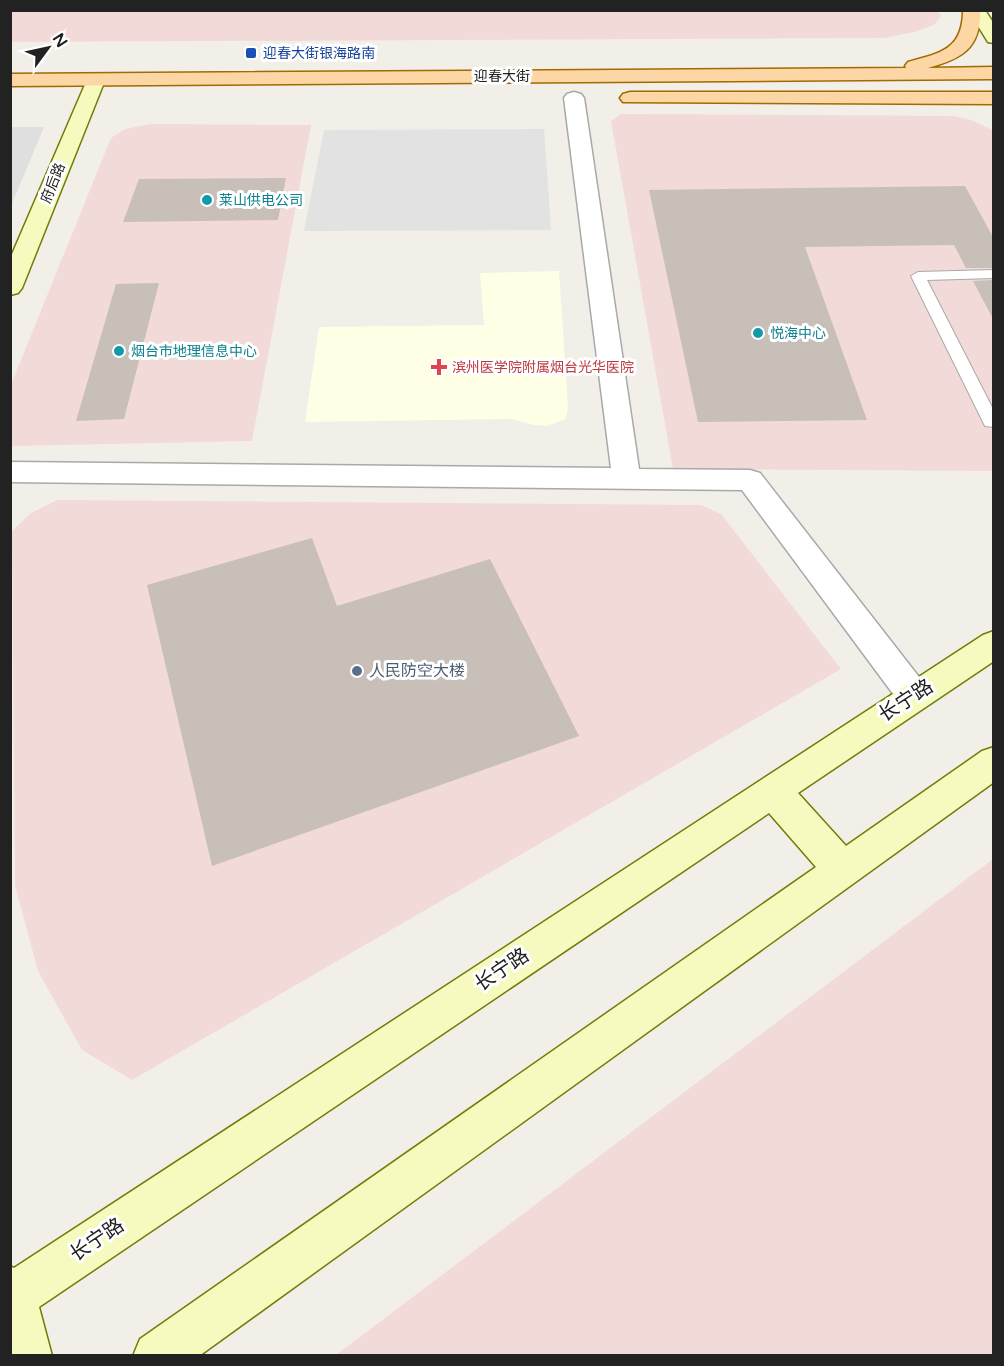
<svg xmlns="http://www.w3.org/2000/svg" width="1004" height="1366" font-family="'Varela Round','Noto Sans SC',sans-serif">
	<style>
		.residential { fill: #e0dfdf }
		.commercial { fill: #f2dad9 }
		.education { fill: #ffffe5 }
		.parking { fill: #e2e2e2 }
		.building { fill: #c7bfb8 }
		.lines { fill: none; stroke-linecap: round; stroke-linejoin: round }
		.lane-casing { stroke: #a9a9a9; stroke-width: 2 }
		.street-casing { stroke: #a9a9a9; stroke-width: 3 }
		.secondary-casing { stroke: #707d05; stroke-width: 3 }
		.primary-casing { stroke: #a06b00; stroke-width: 3 }
		.lane { fill: #fff; fill-rule: evenodd }
		.street { fill: #fff; fill-rule: evenodd }
		.secondary { fill: #f7fabf; fill-rule: evenodd }
		.primary { fill: #fcd6a4; fill-rule: evenodd }
		.transit-dot { fill: #1a4fb4; stroke: #fff; stroke-width: 2 }
		.culture-dot { fill: #0f9aa8; stroke: #fff; stroke-width: 2 }
		.health-dot { fill: #e0444e; stroke: #fff; stroke-width: 2 }
		.service-dot { fill: #5c6f8a; stroke: #fff; stroke-width: 2 }
		.labels { text-anchor: middle; dominant-baseline: central; stroke-width: 6; stroke-linejoin: round; paint-order: stroke }
		.far-transit-label { font-size: 14px; fill: #164399; stroke: #fff; text-anchor: start }
		.far-street-label { font-size: 14px; fill: #222; stroke: #fff }
		.far-culture-label { font-size: 14px; fill: #0d838f; stroke: #fff; text-anchor: start }
		.far-health-label { font-size: 14px; fill: #be3a42; stroke: #fff; text-anchor: start }
		.service-label { font-size: 16px; fill: #4e5e75; stroke: #fff; text-anchor: start }
		.near-street-label { font-size: 20px; fill: #222; stroke: #fff }
	</style>
	<rect width="100%" height="100%" fill="#f2efe9"/>
	<path class="residential" d="M 11,127 L 44,127 L 11,206 L 10,127 Z"/>
	<path class="commercial" d="M 938,11 L 941,16 L 934,25 L 914,32 L 884,38 L 10,42 L 11,10 Z
		M 621,114 L 954,116 L 971,120 L 993,130 L 993,471 L 673,469 L 611,121 Z
		M 151,124 L 311,125 L 252,441 L 11,446 L 10,387 L 111,138 L 125,129 Z
		M 57,500 L 701,505 L 721,514 L 841,669 L 132,1080 L 82,1050 L 38,971 L 15,885 L 12,531 L 31,513 Z
		M 993,859 L 993,1355 L 336,1355 Z"/>
	<path class="education" d="M 559,271 L 568,407 L 566,419 L 547,426 L 533,425 L 512,419 L 305,422 L 319,327 L 484,325 L 480,273 Z"/>
	<path class="parking" d="M 544,129 L 551,230 L 304,231 L 324,130 Z"/>
	<path class="building" d="M 286,178 L 278,220 L 123,222 L 139,179 Z
		M 965,186 L 993,237 L 993,268 L 966,268 L 954,245 L 805,247 L 867,420 L 698,422 L 649,190 Z
		M 993,280 L 993,319 L 973,281 Z
		M 159,283 L 124,419 L 76,421 L 116,284 Z
		M 312,538 L 337,606 L 490,559 L 579,736 L 212,866 L 147,585 Z"/>
	<g class="lines">
		<defs>
			<path id="lane" d="M 994,270 L 994,278 L 927,280 L 994,411 L 994,427 L 985,426 L 983,422 L 911,276 L 918,272 Z"/>
			<path id="street" d="M 574,92 L 581,94 L 584,98 L 639,469 L 750,470 L 760,473 L 926,686 L 931,696 L 926,706 L 914,710 L 902,706 L 742,490 L 10,482 L 10,462 L 611,468 L 564,98 L 567,94 Z"/>
			<path id="secondary" d="M 968,10 L 985,10 L 994,24 L 994,43 L 988,42 Z
				M 96,74 L 103,76 L 105,80 L 22,288 L 18,293 L 10,295 L 10,259 L 87,80 L 89,76 Z
				M 994,631 L 994,661 L 798,793 L 846,846 L 982,751 L 994,747 L 994,782 L 199,1356 L 133,1356 L 140,1339 L 816,867 L 769,813 L 39,1307 L 52,1356 L 10,1356 L 10,1266 L 14,1268 L 983,635 Z"/>
			<path id="primary" d="M 963,10 L 980,10 C 981,49 961,59 928,68 L 994,67 L 994,79 L 10,86 L 10,74 L 906,68 L 905,66 L 908,62 C 940,53 963,50 963,10 Z
				M 630,92 L 994,92 L 994,104 L 623,102 L 620,98 L 623,94 Z"/>
		</defs>
		<use href="#lane" class="lane-casing"/>
		<use href="#street" class="street-casing"/>
		<use href="#secondary" class="secondary-casing"/>
		<use href="#primary" class="primary-casing"/>
		<use href="#lane" class="lane"/>
		<use href="#street" class="street"/>
		<use href="#secondary" class="secondary"/>
		<use href="#primary" class="primary"/>
	</g>
	<rect class="transit-dot" x="245" y="47" width="12" height="12" rx="3"/>
	<g class="culture-dot">
		<circle cx="207" cy="200" r="6"/>
		<circle cx="758" cy="333" r="6"/>
		<circle cx="119" cy="351" r="6"/>
	</g>
	<path class="health-dot" d="M436 358h6v6h6v6h-6v6h-6v-6h-6v-6h6z"/>
	<circle class="service-dot" cx="357" cy="671" r="6"/>
	<g class="labels">
		<g class="far-transit-label">
			<text x="263" y="53">迎春大街银海路南</text>
		</g>
		<g class="far-street-label">
			<text x="502" y="76">迎春大街</text>
			<text transform="translate(53 183) rotate(-68)">府后路</text>
		</g>
		<g class="far-culture-label">
			<text x="219" y="200">莱山供电公司</text>
			<text x="770" y="333">悦海中心</text>
			<text x="131" y="351">烟台市地理信息中心</text>
		</g>
		<g class="far-health-label">
			<text x="452" y="367">滨州医学院附属烟台光华医院</text>
		</g>
		<g class="service-label">
			<text x="369" y="671">人民防空大楼</text>
		</g>
		<g class="near-street-label">
			<text transform="translate(906 701) rotate(-33)">长宁路</text>
			<text transform="translate(502 970) rotate(-34)">长宁路</text>
			<text transform="translate(97 1240) rotate(-34)">长宁路</text>
		</g>
	</g>
	<rect width="1004" height="1366" fill="none" stroke="#222222" stroke-width="24"/>
	<g transform="translate(48 48) rotate(57)" stroke="#ffffff" stroke-width="4.5" paint-order="stroke">
	<path d="M0-4.5L10 22L0 15L-10 22Z" fill="#222222"/>
	<text y="-9" font-size="16" font-weight="bold" text-anchor="middle" fill="#222222">N</text>
	</g>
</svg>
